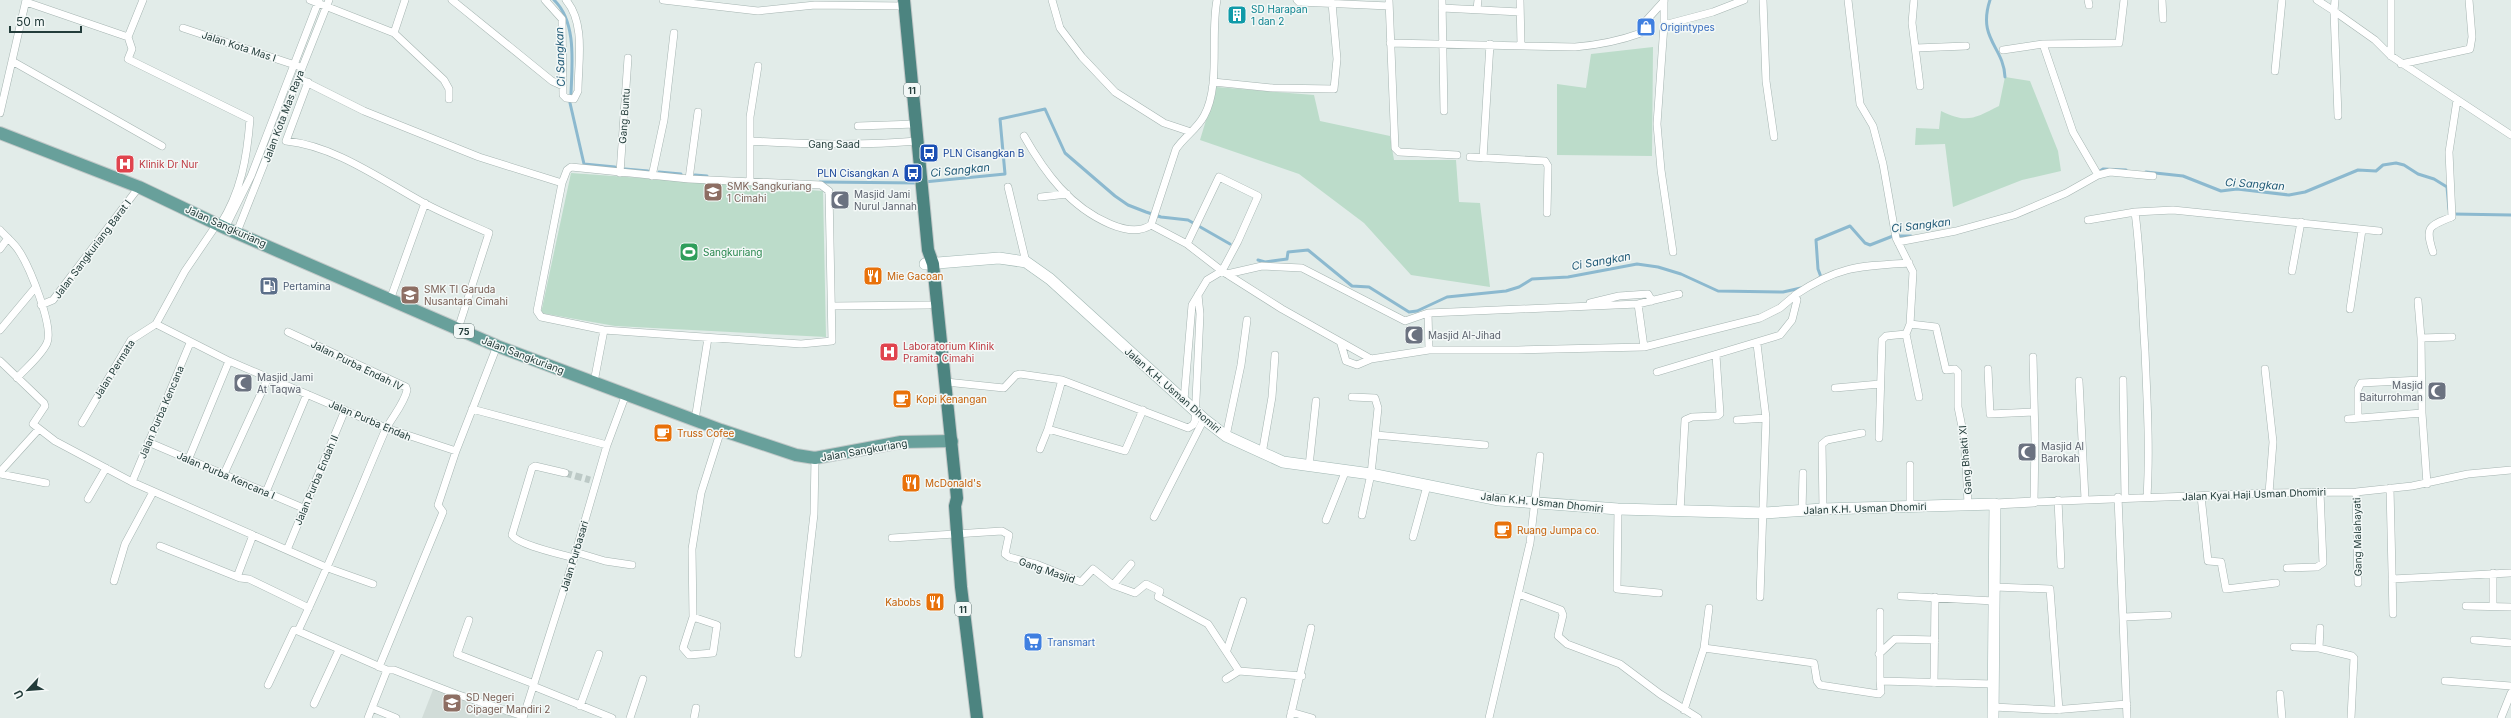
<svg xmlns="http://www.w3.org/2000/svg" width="2511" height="718" font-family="Inter,sans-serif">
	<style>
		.built { fill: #d1dcd8 }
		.green { fill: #bcdcca }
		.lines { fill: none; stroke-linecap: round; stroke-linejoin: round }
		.stream { stroke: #8cb9cf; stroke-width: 3 }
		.minor-tunnel { stroke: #bcc9c6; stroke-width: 7; stroke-dasharray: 7 3.5; stroke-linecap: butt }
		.minor-casing { stroke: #a5b4b1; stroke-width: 8 }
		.tertiary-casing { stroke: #a5b4b1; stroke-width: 10 }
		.secondary-casing { stroke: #a1b7b3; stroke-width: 12 }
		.primary-casing { stroke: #c1c8c8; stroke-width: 14 }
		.trunk-casing { stroke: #c1c8c8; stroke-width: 14 }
		.minor { stroke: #fff; stroke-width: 7 }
		.tertiary { stroke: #fff; stroke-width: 9 }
		.secondary { stroke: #fff; stroke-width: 11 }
		.primary { stroke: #68a09b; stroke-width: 12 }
		.trunk { stroke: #4c8480; stroke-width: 12 }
		.labels { text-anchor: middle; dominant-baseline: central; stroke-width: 3; stroke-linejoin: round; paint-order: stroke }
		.shield { fill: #f3f8f7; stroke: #617473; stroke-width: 1 }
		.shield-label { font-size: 9px; font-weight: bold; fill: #233c3a }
		.culture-label { font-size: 10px; fill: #0d838f; stroke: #f3f8f7; text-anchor: start }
		.shop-label { font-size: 10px; fill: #366cbe; stroke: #f3f8f7; text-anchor: start }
		.street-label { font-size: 10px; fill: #233c3a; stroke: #f3f8f7 }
		.transit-label { font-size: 10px; fill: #164399; stroke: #f3f8f7; text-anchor: start }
		.health-label { font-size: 10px; fill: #be3a42; stroke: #f3f8f7; text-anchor: start }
		.education-label { font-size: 10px; fill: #785e54; stroke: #f3f8f7; text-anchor: start }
		.worship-label { font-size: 10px; fill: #5b616d; stroke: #f3f8f7; text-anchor: start }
		.leisure-label { font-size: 10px; fill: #27864d; stroke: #f3f8f7; text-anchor: start }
		.food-label { font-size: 10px; fill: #c56008; stroke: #f3f8f7; text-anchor: start }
		.service-label { font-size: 10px; fill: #4e5e75; stroke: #f3f8f7; text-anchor: start }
		.water-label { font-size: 11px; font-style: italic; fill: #1f5976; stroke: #f3f8f7 }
	</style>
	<rect width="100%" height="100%" fill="#e2ece9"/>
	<path class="built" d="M 434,687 L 519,718 L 422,718 Z"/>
	<path class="green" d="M 1653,47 L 1652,156 L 1557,155 L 1557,84 L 1586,88 L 1591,54 Z
		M 2005,77 L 2030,81 L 2058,151 L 2061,171 L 2022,180 L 1953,207 L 1945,144 L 1915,145 L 1916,128 L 1939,129 L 1941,111 C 1967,124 1975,118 1999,106 Z
		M 1216,87 L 1314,95 L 1320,121 L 1390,136 L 1394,160 L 1456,160 L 1459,202 L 1480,203 L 1490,287 L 1411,275 L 1364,223 L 1299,174 L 1200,140 Z
		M 571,173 L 823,191 L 826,337 L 615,326 L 541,313 Z"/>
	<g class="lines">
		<path class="stream" d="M 554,0 C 577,22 572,64 571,94
			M 1990,0 C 1977,39 2004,47 2005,77
			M 570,103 L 584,164 L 615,167
			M 625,169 L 648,171
			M 659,172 L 681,174
			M 2146,172 L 2183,176 L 2221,191 L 2237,189 L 2289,195 L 2305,192 L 2358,170 L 2376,171 L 2383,165 L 2396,163 L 2404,165 L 2418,174 L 2434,179 L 2447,187 L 2449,209
			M 2097,173 L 2103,169 L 2126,170
			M 695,175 L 707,176
			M 820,182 L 919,183
			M 924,182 L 1005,174 L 1000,119 L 1045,109 L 1065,153 L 1115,196 L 1128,205 L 1146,212 L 1161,217 L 1188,220 L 1230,244
			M 2453,214 L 2511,215
			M 1258,260 L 1265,262 L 1287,259 L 1288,252 L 1308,250 L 1352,286 L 1369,287 L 1409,312 L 1417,311 L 1447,297 L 1506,291 L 1519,287 L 1532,279 L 1568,277 L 1637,264 L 1658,267 L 1681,274 L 1718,291 L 1783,292 L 1801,288
			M 1819,278 L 1821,277 L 1818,269 L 1816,240 L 1850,226 L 1865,243 L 1870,245 L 1893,236 L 1911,236"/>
		<path class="minor-tunnel" d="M 565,473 L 590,480"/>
		<defs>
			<path id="minor" d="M 143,0 L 128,37 L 132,49 L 128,59 L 250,119 C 247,158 241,192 220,225
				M 310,0 L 394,33 L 444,80 L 449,89 L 449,99
				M 452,0 L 552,81 L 563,86
				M 545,0 L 562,19 L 563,95 L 566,98 L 574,99 L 578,91 C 578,62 586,24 566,0
				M 663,0 L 758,11 L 815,5 L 904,6
				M 1052,0 L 1060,28 L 1082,57 L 1115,92 L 1164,123 L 1191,132
				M 1297,0 L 1299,2 L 1389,6
				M 1389,0 L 1395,148 L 1399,152 L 1457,155
				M 1442,0 L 1444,111
				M 1520,0 L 1521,45
				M 1763,0 L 1766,81 L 1774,137
				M 1848,0 L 1860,104 L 1873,126 L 1883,164 L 1896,238 L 1913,272 L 1910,324 L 1906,334 L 1919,397
				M 1914,0 L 1912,23 L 1920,86
				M 2088,0 L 2089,5
				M 2162,0 L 2163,19
				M 2317,0 L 2334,11 L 2338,116
				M 2335,0 L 2334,11 L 2375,40 L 2391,56 L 2511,135
				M 26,2 L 128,37
				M 1442,8 L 1520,12
				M 1477,9 L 1478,0
				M 1664,25 L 1664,0
				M 183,28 L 298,66
				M 394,33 L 405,0
				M 1390,43 L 1575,47 C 1599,45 1619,41 1641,33 L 1644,23 L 1664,1
				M 2043,44 L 2073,132 L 2098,175
				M 1916,48 L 1966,46
				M 2003,50 L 2043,44 L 2119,43 L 2124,0
				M 2391,56 L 2391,0
				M 12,61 L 162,146
				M 2401,64 L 2470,49 L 2472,37 L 2469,0
				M 2275,71 L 2282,0
				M 298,78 L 364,111 L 479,157 L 562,183
				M 308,82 L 286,141 C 335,146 380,179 422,202 C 444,214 467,223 489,233 L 458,329
				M 1213,82 L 1273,88 L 1334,89 L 1337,59 L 1332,3
				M 0,113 L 26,0
				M 858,126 L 916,124
				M 1024,136 C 1045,173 1070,207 1110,224 C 1124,230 1139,233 1151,225 L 1176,149 C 1184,137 1197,129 1204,116 C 1221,85 1210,35 1217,0
				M 750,141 C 806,144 861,146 917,141
				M 1470,157 L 1545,161 L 1548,166 L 1547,213
				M 1483,158 L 1490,44
				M 571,167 L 689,179 L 821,185 L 829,191 L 832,341 L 801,344 L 604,330 L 541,317 L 537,311 L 562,183 L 567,170 Z
				M 620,173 L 628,58
				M 652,176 L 664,120 L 674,33
				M 689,179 L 698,112
				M 750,182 L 750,117 L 758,66
				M 1008,187 L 1026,262
				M 1041,197 L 1067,194
				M 2135,212 C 2141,258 2142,305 2145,351 C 2147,400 2150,448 2147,497
				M 2088,220 L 2135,212 L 2173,210 L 2379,231
				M 1151,225 L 1187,244 L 1222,271 L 1282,309 L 1371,359 L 1429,350 L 1518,350 L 1644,347 L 1760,318 L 1780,308 L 1793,297
				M 225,228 L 251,176 L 319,0
				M 0,230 C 6,237 14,243 19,251 C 29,266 54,326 47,343 C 41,356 26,368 17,378
				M 237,232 L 329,0
				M 1898,242 L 1956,231 L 2014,215 L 2066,193 L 2098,175 L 2110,172 L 2153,176
				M 0,249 L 8,238
				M 1673,252 L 1661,170 L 1657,124 L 1664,25 L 1713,12 L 1744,0
				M 2433,252 C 2425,227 2428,226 2452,217 L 2449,152 L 2457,100
				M 2292,271 L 2301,222
				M 1227,274 L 1262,266 L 1302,268 L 1405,321 L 1428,313 L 1638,304 L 1679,294
				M 1795,295 C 1838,266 1859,266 1909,263
				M 390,300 L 425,203
				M 2418,301 L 2421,338 L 2422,413 L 2427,484
				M 1590,303 L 1619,296 L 1648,294 L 1652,301
				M 1638,304 L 1644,347
				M 41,305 L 53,300 L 139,187
				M 833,306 L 929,305
				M 2350,309 L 2362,230
				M 1428,313 L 1429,350
				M 156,324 L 229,361 L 386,428 L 456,451
				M 156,324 L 185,271 L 217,224
				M 1910,324 L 1936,327 L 1946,370 L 1955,369 L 1958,372 L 1958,407 L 1965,442 L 1968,504
				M 0,330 L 35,288
				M 288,332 L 406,387 L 407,390 C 404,405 390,419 384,433 C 356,499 329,566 298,631
				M 2421,338 L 2452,337
				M 1341,344 L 1346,361 L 1357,365 L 1371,359
				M 1757,344 L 1766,418 L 1760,597
				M 2033,357 L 2035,439 L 2034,502 L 2269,493 L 2356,492 L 2412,486 L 2468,474 L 2511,470
				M 0,361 L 44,403 L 45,406 L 33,424 L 55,441 L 132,482 L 328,568 L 373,584
				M 1988,369 L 1990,414 L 2034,412
				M 2265,369 L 2273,442 L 2269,493
				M 1657,372 L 1780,335 L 1792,320 L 1797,300
				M 1062,380 L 1048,429 L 1125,451 L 1143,410
				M 2123,380 L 2125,497
				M 2079,381 L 2085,499
				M 594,382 L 604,330
				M 946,382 L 1004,388 L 1016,375 L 1020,374 L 1062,380 L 1188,428 L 1193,425 L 1195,421 L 1200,314 L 1198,295
				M 1835,388 L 1880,384
				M 1352,397 L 1375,398 L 1378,408 L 1371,474 L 1362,515
				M 1184,400 L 1192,305 L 1207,280 L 1222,271 L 1238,241 L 1258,196 L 1219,177 L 1187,244
				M 472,409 L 607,445
				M 2358,417 L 2358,389 L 2361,383 L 2421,380
				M 2348,419 L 2422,413
				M 695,420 L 708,338
				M 1737,420 L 1766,418
				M 82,423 L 131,340 L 156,324
				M 1376,435 L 1485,445
				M 1226,436 L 1241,365 L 1247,320
				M 1879,438 L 1882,340 L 1886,336 L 1906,334
				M 148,442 L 303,508
				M 1040,449 L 1048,429
				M 1262,454 L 1272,397 L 1275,355
				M 189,458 L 229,361
				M 1309,466 L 1316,401
				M 0,472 L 38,430
				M 565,473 L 535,466 L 532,468 L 512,535 C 518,545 561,554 574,558
				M 0,474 L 46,483
				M 224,474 L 268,378
				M 132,482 L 190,343
				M 2390,488 L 2393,614
				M 266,492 L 307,394
				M 2356,492 L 2358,583
				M 2201,496 L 2208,561 L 2221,562 L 2226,589 L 2276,583
				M 2118,497 L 2127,718
				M 88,499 L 106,468
				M 2058,500 L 2061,565
				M 1910,506 L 1910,465
				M 1618,509 L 1617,589 L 1659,593
				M 1823,509 L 1822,444 L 1827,440 L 1862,433
				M 1802,511 L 1803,473
				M 1680,512 L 1685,420 L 1692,417 L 1717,416 L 1720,414 L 1716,355
				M 1154,517 L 1204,419
				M 1326,520 L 1346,470
				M 1413,537 L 1427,486
				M 892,538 L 1002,531 L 1009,535 L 1005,554 L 1009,557 L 1036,564 L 1081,582 L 1093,569 L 1113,585 L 1135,593 L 1146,584 L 1160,591 L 1158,597 L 1208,624 L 1239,671
				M 160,546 L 240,578 L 249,579 L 309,608
				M 287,550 L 345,410
				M 575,552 L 605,561 L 632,565
				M 2287,568 L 2317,567 L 2323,563 L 2320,492
				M 2493,573 L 2493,606
				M 237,577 L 253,535
				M 2392,579 L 2510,573
				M 114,581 L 125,544 L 153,492
				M 1113,585 L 1131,564
				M 1995,587 L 2050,589 L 2059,710
				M 1519,594 L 1561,610 L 1563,615 L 1558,636 L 1567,644 L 1620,664 L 1660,694 L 1698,718
				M 1901,596 L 1994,601
				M 2466,606 L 2511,607
				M 1880,612 L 1880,681 L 1993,684
				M 693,617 L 717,625 L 713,653 L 689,655 L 683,648 L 693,617 L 692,549 L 701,493 L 721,430
				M 2124,617 L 2168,615
				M 469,620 L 457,654 L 534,684
				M 298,631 L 387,670 L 394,670 L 456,694 L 523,716
				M 2474,640 L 2511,643
				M 2294,647 L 2319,648 L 2352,656 L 2354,658 L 2351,718
				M 1704,648 L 1814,663 L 1817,681 L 1820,685 L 1879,694 L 1881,692 L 1880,681
				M 2319,648 L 2320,628
				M 1227,650 L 1243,601
				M 798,654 L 814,514 L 815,458
				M 1879,654 L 1895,639 L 1935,640
				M 379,667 L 443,512 L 438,505 L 456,451 L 497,346
				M 1226,679 L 1239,671 L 1302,676
				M 2445,681 L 2511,686
				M 1934,683 L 1935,597
				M 268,685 L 294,630 L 298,631
				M 533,686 L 612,718
				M 2280,694 L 2282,718
				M 314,704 L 339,650
				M 580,706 L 599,654
				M 1993,707 L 2053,710 L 2127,704
				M 372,708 L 396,718
				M 1684,710 L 1704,648 L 1709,608
				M 1291,712 L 1312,718
				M 368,718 L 387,670
				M 523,718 L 574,558 L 607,445 L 626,394
				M 630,718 L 643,679
				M 694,718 L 696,708
				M 1290,718 L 1311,628
				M 1489,718 L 1530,543 L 1540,456
				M 2501,718 L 2511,693"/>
			<path id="tertiary" d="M 1995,504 L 2034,502"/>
			<path id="secondary" d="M 925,264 L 999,258 L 1026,262 L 1050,279 L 1204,419 L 1226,436 L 1283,462 L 1371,474 L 1499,500 L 1618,509 L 1764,513 L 1823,509 L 1995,504 L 1993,718"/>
			<path id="primary" d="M 0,133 L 139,187 L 225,228 L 497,346 L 721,430 L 796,455 L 815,458 L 901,442 L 952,441"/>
			<path id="trunk" d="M 904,0 L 928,250 L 933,264 L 957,498 L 955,506 L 961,587 L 977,718"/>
		</defs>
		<use href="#minor" class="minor-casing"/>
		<use href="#tertiary" class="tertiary-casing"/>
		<use href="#secondary" class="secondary-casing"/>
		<use href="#primary" class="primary-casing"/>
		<use href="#trunk" class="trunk-casing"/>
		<use href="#minor" class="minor"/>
		<use href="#tertiary" class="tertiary"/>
		<use href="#secondary" class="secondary"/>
		<use href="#primary" class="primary"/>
		<use href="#trunk" class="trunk"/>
	</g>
	<defs>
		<symbol id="building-square" viewBox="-11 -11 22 22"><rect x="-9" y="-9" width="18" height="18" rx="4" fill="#0f9aa8" stroke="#f3f8f7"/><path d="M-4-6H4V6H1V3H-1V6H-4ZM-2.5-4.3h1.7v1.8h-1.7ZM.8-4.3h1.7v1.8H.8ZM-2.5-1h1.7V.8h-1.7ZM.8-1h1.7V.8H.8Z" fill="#fff"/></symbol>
		<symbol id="shop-square" viewBox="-11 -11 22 22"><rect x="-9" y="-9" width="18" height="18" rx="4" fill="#3f7fe0" stroke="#f3f8f7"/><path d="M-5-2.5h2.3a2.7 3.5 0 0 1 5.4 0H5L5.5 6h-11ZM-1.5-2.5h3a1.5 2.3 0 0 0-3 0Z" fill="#fff"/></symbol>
		<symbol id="bus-square" viewBox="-11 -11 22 22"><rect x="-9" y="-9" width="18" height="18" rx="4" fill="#1a4fb4" stroke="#f3f8f7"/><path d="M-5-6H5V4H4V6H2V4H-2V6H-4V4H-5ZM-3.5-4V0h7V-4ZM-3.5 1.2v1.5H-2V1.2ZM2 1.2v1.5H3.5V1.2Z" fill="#fff"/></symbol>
		<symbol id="hospital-square" viewBox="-11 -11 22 22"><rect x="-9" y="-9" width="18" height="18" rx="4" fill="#e0444e" stroke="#f3f8f7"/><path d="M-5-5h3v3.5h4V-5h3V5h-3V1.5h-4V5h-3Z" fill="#fff"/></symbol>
		<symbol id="school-square" viewBox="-11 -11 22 22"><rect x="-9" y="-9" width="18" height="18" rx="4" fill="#8d6e63" stroke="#f3f8f7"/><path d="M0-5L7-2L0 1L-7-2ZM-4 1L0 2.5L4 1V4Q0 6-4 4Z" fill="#fff"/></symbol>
		<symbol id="mosque-square" viewBox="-11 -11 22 22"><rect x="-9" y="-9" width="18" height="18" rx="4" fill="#6b7280" stroke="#f3f8f7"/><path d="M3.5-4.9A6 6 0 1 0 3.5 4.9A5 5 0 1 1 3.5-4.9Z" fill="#fff"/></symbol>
		<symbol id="stadium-square" viewBox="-11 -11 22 22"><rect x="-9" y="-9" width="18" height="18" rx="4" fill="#2e9e5b" stroke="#f3f8f7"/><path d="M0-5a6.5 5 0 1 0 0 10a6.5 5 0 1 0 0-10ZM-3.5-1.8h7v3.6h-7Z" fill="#fff"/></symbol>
		<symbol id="restaurant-square" viewBox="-11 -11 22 22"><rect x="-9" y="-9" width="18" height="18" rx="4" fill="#e8710a" stroke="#f3f8f7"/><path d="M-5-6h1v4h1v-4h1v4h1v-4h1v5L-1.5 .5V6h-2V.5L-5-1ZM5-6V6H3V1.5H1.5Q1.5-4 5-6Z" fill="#fff"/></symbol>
		<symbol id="fuel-square" viewBox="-11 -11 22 22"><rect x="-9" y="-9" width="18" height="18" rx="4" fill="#5c6f8a" stroke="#f3f8f7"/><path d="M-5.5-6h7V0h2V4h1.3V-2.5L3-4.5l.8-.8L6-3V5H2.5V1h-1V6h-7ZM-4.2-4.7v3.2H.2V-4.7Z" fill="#fff"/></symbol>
		<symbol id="cafe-square" viewBox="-11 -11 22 22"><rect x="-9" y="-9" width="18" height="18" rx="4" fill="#e8710a" stroke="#f3f8f7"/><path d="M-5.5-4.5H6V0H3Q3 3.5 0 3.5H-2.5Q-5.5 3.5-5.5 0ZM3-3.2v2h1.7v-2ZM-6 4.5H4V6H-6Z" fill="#fff"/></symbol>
		<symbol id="supermarket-square" viewBox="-11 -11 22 22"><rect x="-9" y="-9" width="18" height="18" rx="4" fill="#3f7fe0" stroke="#f3f8f7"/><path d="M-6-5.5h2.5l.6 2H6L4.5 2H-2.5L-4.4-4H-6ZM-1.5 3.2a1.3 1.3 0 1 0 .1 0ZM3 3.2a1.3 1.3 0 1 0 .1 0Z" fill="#fff"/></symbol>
	</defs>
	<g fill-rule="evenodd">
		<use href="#building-square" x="1226" y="4" width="22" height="22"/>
		<use href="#shop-square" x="1635" y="16" width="22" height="22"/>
		<use href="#bus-square" x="918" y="142" width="22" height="22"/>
		<use href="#hospital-square" x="114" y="153" width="22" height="22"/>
		<use href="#bus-square" x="902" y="162" width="22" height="22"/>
		<use href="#school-square" x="702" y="181" width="22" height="22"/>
		<use href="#mosque-square" x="829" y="189" width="22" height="22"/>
		<use href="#stadium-square" x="678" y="241" width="22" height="22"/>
		<use href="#restaurant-square" x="862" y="265" width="22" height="22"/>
		<use href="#fuel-square" x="258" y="275" width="22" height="22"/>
		<use href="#school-square" x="399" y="284" width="22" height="22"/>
		<use href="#mosque-square" x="1403" y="324" width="22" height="22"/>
		<use href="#hospital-square" x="878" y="341" width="22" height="22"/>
		<use href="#mosque-square" x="232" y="372" width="22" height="22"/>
		<use href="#mosque-square" x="2426" y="380" width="22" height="22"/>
		<use href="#cafe-square" x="891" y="388" width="22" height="22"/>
		<use href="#cafe-square" x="652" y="422" width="22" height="22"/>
		<use href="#mosque-square" x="2016" y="441" width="22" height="22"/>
		<use href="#restaurant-square" x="900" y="472" width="22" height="22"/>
		<use href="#cafe-square" x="1492" y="519" width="22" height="22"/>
		<use href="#restaurant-square" x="924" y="591" width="22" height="22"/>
		<use href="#supermarket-square" x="1022" y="631" width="22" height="22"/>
		<use href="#school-square" x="441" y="692" width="22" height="22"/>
	</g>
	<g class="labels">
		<g class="shield">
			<rect x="904" y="83" width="16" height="14" rx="3"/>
			<rect x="454" y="324" width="20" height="14" rx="3"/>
			<rect x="955" y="602" width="16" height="14" rx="3"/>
		</g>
		<g class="shield-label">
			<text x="912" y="90">11</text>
			<text x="464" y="331">75</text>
			<text x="963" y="609">11</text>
		</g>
		<g class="culture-label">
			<text x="1251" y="9">SD Harapan<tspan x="1251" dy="12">1 dan 2</tspan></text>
		</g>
		<g class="shop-label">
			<text x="1660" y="27">Origintypes</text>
			<text x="1047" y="642">Transmart</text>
		</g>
		<g class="street-label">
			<text transform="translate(239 46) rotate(18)">Jalan Kota Mas I</text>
			<text transform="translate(283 116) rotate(-69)">Jalan Kota Mas Raya</text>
			<text transform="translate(624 116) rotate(-86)">Gang Buntu</text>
			<text x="834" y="144">Gang Saad</text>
			<text transform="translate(226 226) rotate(24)">Jalan Sangkuriang</text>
			<text transform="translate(92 249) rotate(-53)">Jalan Sangkuriang Barat I</text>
			<text transform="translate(523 355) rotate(21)">Jalan Sangkuriang</text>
			<text transform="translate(357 365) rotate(26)">Jalan Purba Endah IV</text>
			<text transform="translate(114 369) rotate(-58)">Jalan Permata</text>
			<text transform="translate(1173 390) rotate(41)">Jalan K.H. Usman Dhomiri</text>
			<text transform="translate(161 412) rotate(-67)">Jalan Purba Kencana</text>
			<text transform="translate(370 420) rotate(23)">Jalan Purba Endah</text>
			<text transform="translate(864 450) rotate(-10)">Jalan Sangkuriang</text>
			<text transform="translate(1965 460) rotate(-95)">Gang Bhakti XI</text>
			<text transform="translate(226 475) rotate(23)">Jalan Purba Kencana I</text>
			<text transform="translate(316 480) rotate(-67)">Jalan Purba Endah II</text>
			<text transform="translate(2254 494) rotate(-2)">Jalan Kyai Haji Usman Dhomiri</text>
			<text transform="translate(1542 502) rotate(6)">Jalan K.H. Usman Dhomiri</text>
			<text transform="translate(1865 508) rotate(-2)">Jalan K.H. Usman Dhomiri</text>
			<text transform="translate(2357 537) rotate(-91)">Gang Malahayati</text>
			<text transform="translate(574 556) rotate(-73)">Jalan Purbasari</text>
			<text transform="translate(1047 570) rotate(19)">Gang Masjid</text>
		</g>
		<g class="transit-label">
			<text x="943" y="153">PLN Cisangkan B</text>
			<text x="899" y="173" text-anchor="end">PLN Cisangkan A</text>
		</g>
		<g class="health-label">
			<text x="139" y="164">Klinik Dr Nur</text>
			<text x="903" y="346">Laboratorium Klinik<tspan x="903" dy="12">Pramita Cimahi</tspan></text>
		</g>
		<g class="education-label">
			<text x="727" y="186">SMK Sangkuriang<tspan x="727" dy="12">1 Cimahi</tspan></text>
			<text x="424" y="289">SMK TI Garuda<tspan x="424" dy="12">Nusantara Cimahi</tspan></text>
			<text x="466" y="697">SD Negeri<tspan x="466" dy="12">Cipager Mandiri 2</tspan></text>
		</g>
		<g class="worship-label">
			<text x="854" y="194">Masjid Jami<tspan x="854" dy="12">Nurul Jannah</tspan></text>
			<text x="1428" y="335">Masjid Al-Jihad</text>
			<text x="257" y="377">Masjid Jami<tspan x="257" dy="12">At Taqwa</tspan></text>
			<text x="2423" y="385" text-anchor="end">Masjid<tspan x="2423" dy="12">Baiturrohman</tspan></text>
			<text x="2041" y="446">Masjid Al<tspan x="2041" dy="12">Barokah</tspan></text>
		</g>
		<g class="leisure-label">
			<text x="703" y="252">Sangkuriang</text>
		</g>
		<g class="food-label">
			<text x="887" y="276">Mie Gacoan</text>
			<text x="916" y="399">Kopi Kenangan</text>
			<text x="677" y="433">Truss Cofee</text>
			<text x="925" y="483">McDonald's</text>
			<text x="1517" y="530">Ruang Jumpa co.</text>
			<text x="921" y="602" text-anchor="end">Kabobs</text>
		</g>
		<g class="service-label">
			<text x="283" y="286">Pertamina</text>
		</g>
		<g class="water-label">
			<text transform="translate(560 57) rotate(-92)">Ci Sangkan</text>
			<text transform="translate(960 170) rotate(-6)">Ci Sangkan</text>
			<text transform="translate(2255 184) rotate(4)">Ci Sangkan</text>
			<text transform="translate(1921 225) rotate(-7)">Ci Sangkan</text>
			<text transform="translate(1601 261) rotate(-10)">Ci Sangkan</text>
		</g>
	</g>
	<g transform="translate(28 690) rotate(244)" stroke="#f3f8f7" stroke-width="3" paint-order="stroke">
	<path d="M0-3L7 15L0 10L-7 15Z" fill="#233c3a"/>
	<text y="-6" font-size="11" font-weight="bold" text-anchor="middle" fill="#233c3a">U</text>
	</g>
	<path d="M10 26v6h71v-6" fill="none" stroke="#233c3a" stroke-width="2"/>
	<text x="16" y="26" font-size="12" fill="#233c3a" stroke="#f3f8f7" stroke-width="3" paint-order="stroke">50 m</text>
</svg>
